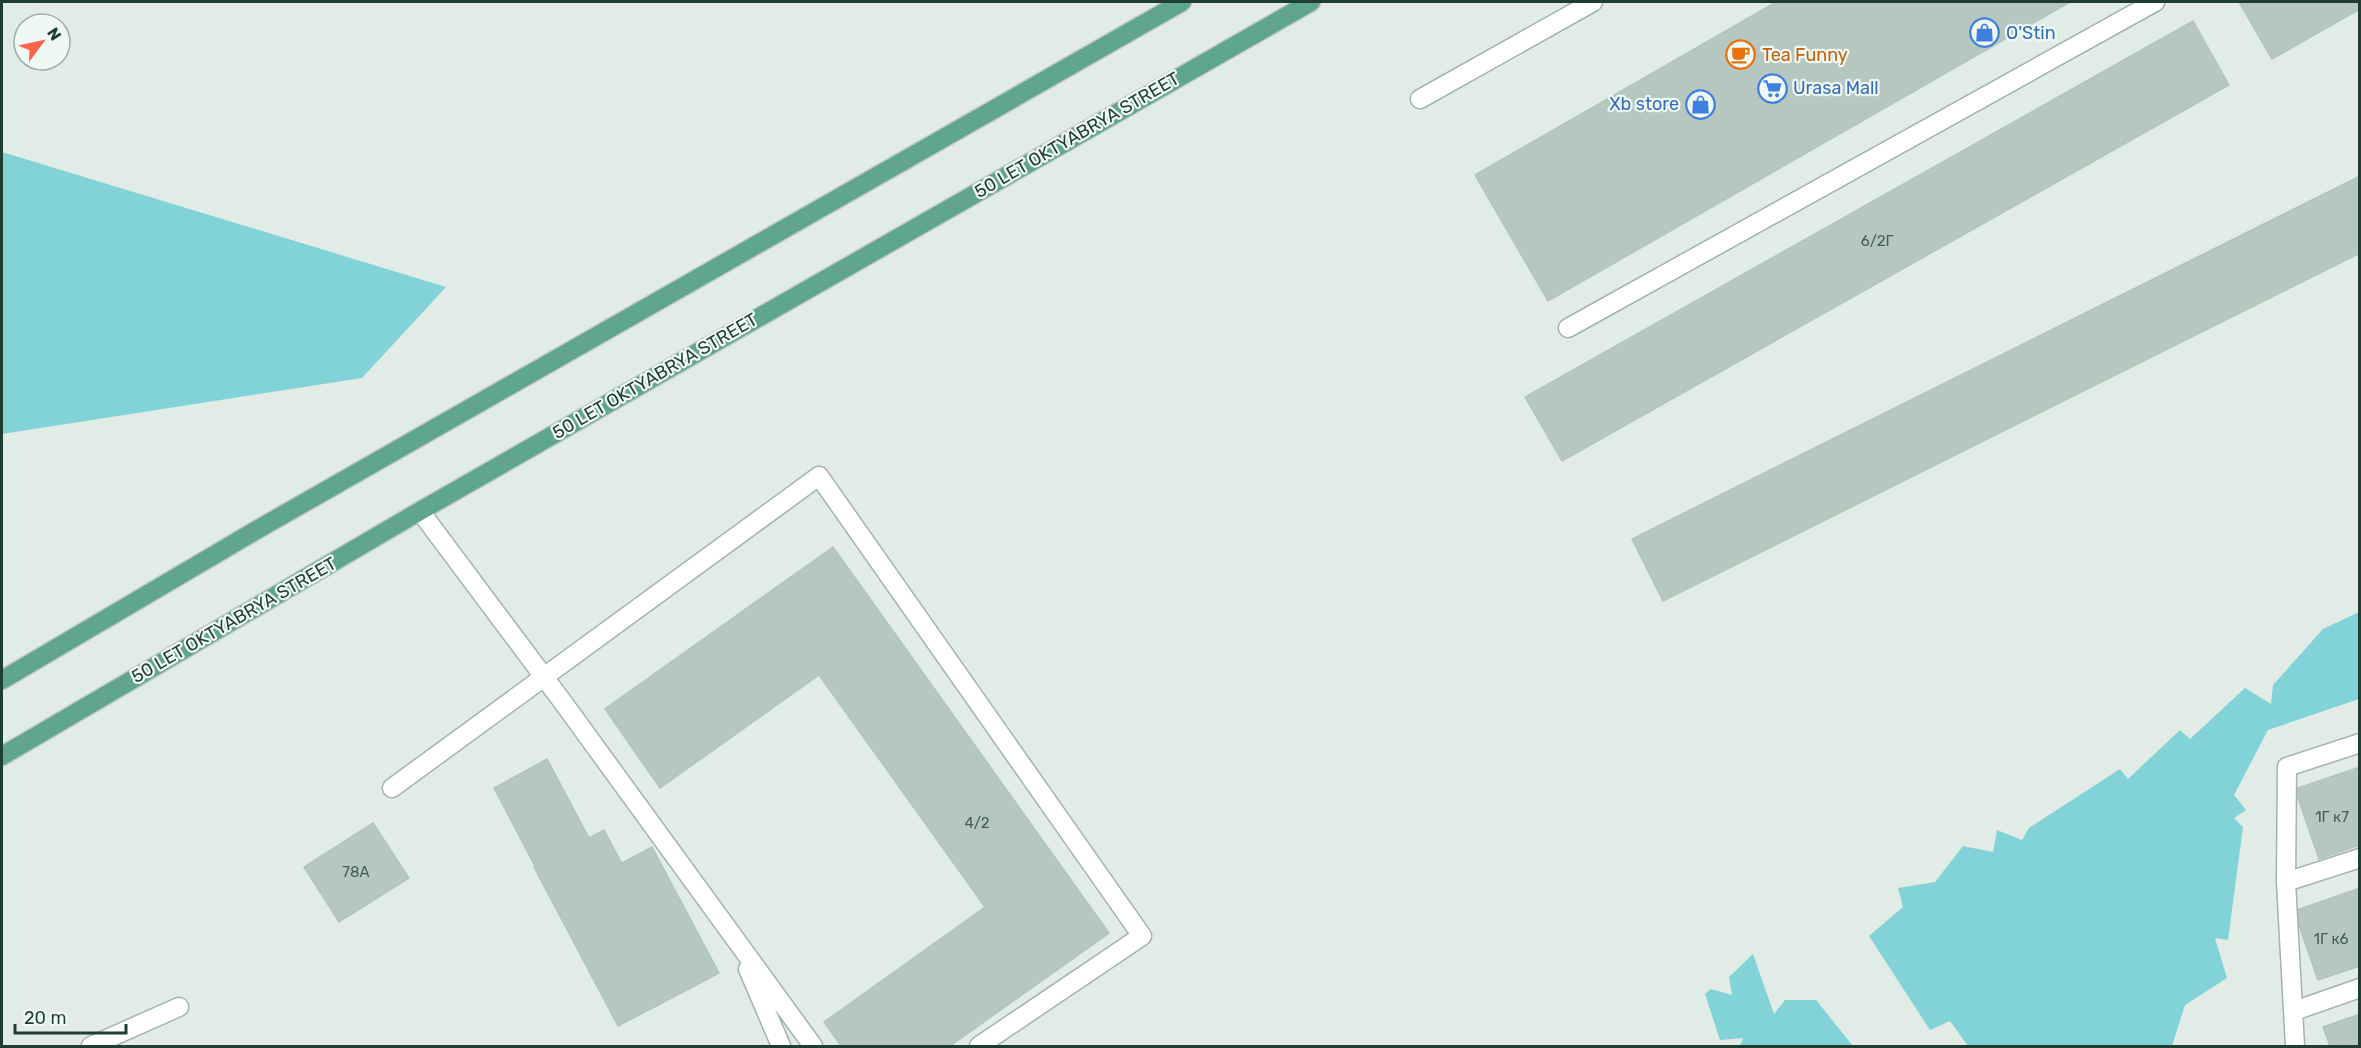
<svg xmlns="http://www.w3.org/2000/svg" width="2361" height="1048" font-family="Rubik,sans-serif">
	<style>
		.water { fill: #82d3d7 }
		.building { fill: #b5c7be; stroke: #b1c6bb; stroke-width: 1.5 }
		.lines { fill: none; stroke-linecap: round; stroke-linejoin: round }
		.service-casing { stroke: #a2b4ac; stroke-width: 21 }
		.primary-casing { stroke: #c0c9c6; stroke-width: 21 }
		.service { stroke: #fff; stroke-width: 18 }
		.primary { stroke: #60a68c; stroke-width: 18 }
		.labels { text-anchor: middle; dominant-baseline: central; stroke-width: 4.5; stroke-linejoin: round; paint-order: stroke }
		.number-label { font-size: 15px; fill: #446055 }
		.shop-label { font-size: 18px; fill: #366cbe; stroke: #f0f8f3; text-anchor: start }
		.food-label { font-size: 18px; fill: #c56008; stroke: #f0f8f3; text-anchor: start }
		.street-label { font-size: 18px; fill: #1f3e32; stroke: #f0f8f3 }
	</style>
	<rect width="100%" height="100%" fill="#e0ece5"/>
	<path class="water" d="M 2,152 L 446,287 L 362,378 L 2,434 Z
		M 2359,612 L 2359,699 L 2268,730 L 2234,795 L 2246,810 L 2234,818 L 2243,827 L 2228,940 L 2215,938 L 2227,978 L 2185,1005 L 2172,1046 L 1968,1046 L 1950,1021 L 1930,1030 L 1869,936 L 1903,907 L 1898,888 L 1935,882 L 1963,846 L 1993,852 L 1997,830 L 2022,840 L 2029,828 L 2120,769 L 2128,779 L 2180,730 L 2190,739 L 2245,688 L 2271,704 L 2273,685 L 2323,629 Z
		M 1753,954 L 1774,1014 L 1785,1000 L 1816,1000 L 1853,1046 L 1740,1046 L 1743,1038 L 1720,1040 L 1705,994 L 1711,989 L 1732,995 L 1729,977 Z"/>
	<path class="building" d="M 1776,2 L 2070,2 L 1548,301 L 1475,175 Z
		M 2239,2 L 2360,2 L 2360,9 L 2272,59 Z
		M 2193,21 L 2229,85 L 1562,461 L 1525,397 Z
		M 2360,176 L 2360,253 L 1663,601 L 1632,539 Z
		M 833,547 L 1109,933 L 950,1046 L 841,1046 L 824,1022 L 985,907 L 819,675 L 660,788 L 605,709 Z
		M 547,759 L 589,838 L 535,866 L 494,788 Z
		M 2360,767 L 2360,845 L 2319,859 L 2295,789 Z
		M 373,823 L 409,878 L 339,922 L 304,867 Z
		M 604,830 L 689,989 L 618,1026 L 534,867 Z
		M 652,847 L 719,973 L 689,989 L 622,863 Z
		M 2360,888 L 2360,966 L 2318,980 L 2294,911 Z
		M 2360,1014 L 2360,1046 L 2330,1046 L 2323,1027 Z"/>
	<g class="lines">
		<defs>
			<path id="service" d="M 1420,99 L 1593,2
				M 1568,328 L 2155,2
				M 420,511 L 562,701 L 813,1046
				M 392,788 L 819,476 L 1142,936 L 979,1046
				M 2286,882 L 2360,858
				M 748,969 L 781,1046
				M 2294,1011 L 2360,988
				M 91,1046 L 179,1007
				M 2295,1046 L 2286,882 L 2287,767 L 2360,743"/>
			<path id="primary" d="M 2,680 L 260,528 L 1182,2
				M 2,756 L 420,511 L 1311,2"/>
		</defs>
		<use href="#service" class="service-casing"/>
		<use href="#primary" class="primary-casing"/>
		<use href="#service" class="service"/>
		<use href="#primary" class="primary"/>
	</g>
	<defs>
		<symbol id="shop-ring" viewBox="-11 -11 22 22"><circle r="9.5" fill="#f0f8f3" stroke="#3f7fe0" stroke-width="1.5"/><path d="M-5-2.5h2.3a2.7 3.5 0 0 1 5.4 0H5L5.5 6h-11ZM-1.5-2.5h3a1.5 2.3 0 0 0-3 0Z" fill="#3f7fe0"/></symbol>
		<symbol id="cafe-ring" viewBox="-11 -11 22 22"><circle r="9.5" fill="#f0f8f3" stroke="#e8710a" stroke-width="1.5"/><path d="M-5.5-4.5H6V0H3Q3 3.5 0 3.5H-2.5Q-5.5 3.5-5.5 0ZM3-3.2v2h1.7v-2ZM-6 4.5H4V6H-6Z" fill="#e8710a"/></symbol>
		<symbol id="supermarket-ring" viewBox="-11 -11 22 22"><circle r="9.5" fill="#f0f8f3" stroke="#3f7fe0" stroke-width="1.5"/><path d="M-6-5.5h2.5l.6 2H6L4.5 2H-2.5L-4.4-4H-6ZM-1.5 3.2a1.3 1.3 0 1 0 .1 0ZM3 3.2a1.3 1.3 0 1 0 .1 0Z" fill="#3f7fe0"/></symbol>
	</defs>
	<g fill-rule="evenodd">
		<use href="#shop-ring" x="1968" y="16" width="33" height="33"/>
		<use href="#cafe-ring" x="1724" y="38" width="33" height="33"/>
		<use href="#supermarket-ring" x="1756" y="72" width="33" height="33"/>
		<use href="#shop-ring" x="1684" y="88" width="33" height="33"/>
	</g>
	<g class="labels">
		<g class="number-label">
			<text x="1877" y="241">6/2Г</text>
			<text x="2332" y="817">1Г к7</text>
			<text x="977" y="823">4/2</text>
			<text x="356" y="872">78А</text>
			<text x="2331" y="939">1Г к6</text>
		</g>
		<g class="shop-label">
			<text x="2006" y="33">O'Stin</text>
			<text x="1793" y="88">Urasa Mall</text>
			<text x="1679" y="104" text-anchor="end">Xb store</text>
		</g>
		<g class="food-label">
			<text x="1762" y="55">Tea Funny</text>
		</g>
		<g class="street-label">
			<text transform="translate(1077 135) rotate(-30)">50 LET OKTYABRYA STREET</text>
			<text transform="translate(655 376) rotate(-30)">50 LET OKTYABRYA STREET</text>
			<text transform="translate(234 620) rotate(-30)">50 LET OKTYABRYA STREET</text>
		</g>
	</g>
	<rect width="2361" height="1048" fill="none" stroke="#1f3e32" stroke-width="6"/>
	<g transform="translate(42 42) rotate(57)"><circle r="28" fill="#f0f8f3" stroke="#9caea6" stroke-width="1.5"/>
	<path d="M0-4.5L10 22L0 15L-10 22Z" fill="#fe634b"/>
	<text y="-9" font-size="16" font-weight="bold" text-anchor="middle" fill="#1f3e32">N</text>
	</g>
	<path d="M15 1024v9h111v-9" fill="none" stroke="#1f3e32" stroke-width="3"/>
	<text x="24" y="1024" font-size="18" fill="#1f3e32" stroke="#f0f8f3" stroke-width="4.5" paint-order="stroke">20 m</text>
</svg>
